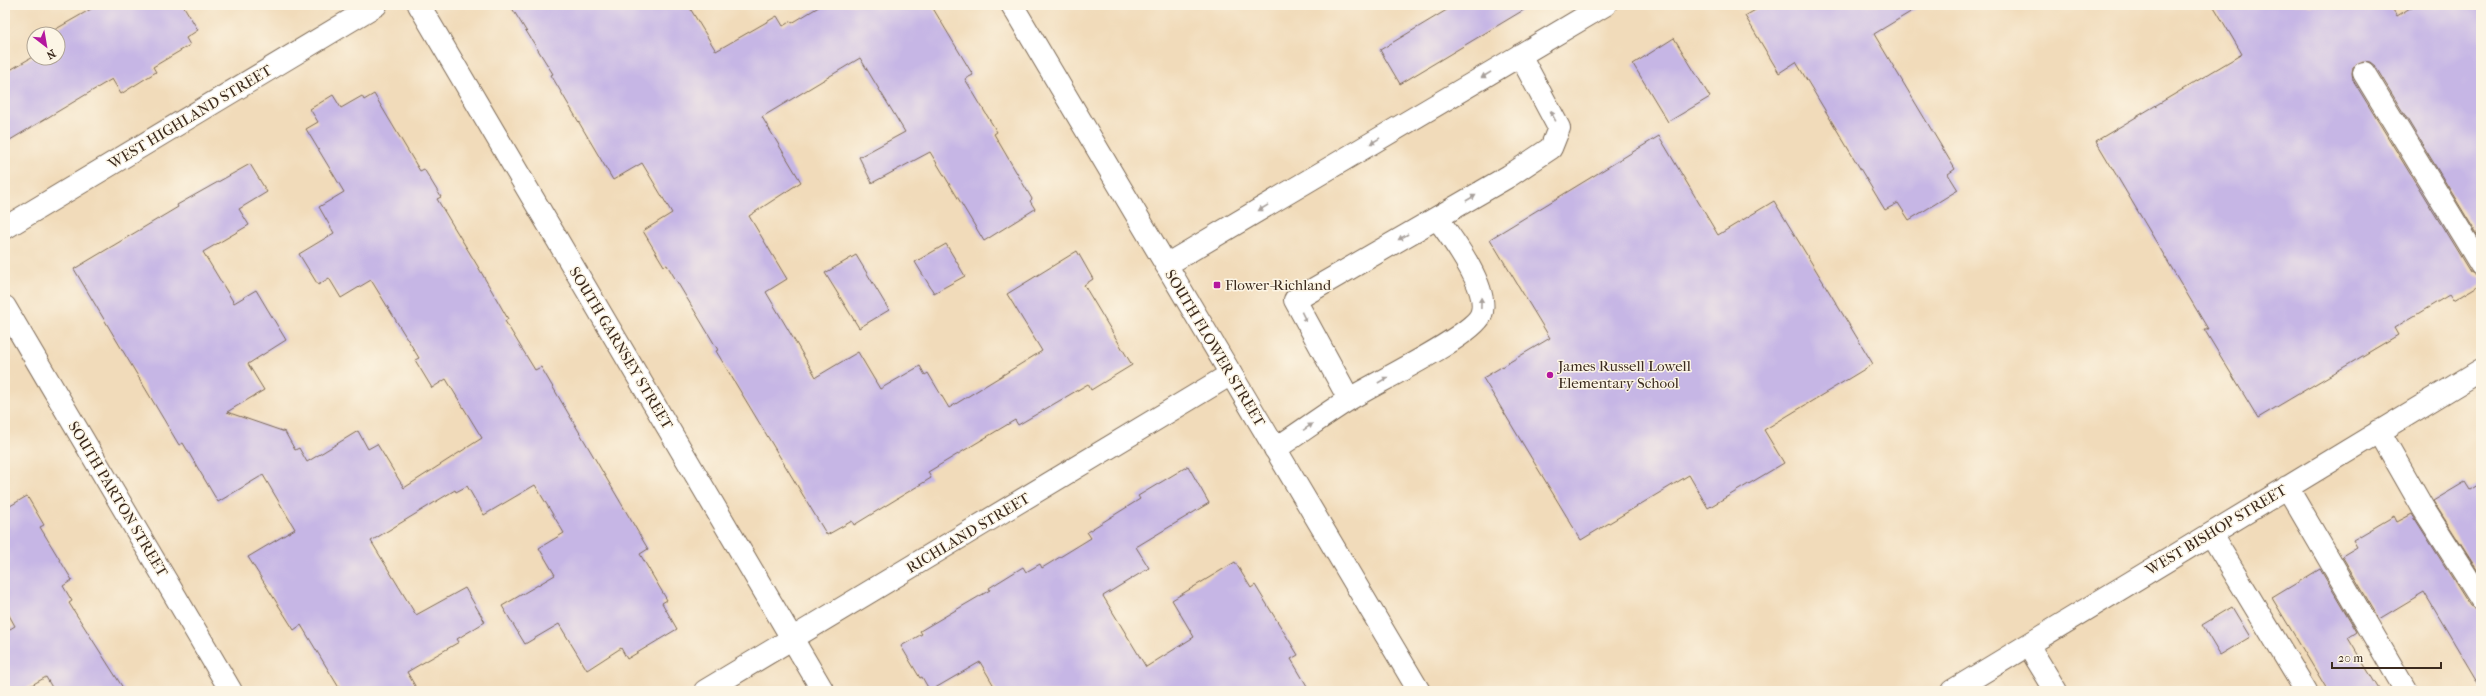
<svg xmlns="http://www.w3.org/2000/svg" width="2486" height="696" font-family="'IM FELL French Canon',serif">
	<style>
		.building { fill: #c6b6e5 }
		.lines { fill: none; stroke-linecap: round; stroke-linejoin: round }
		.minor-casing { stroke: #7b6855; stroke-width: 24 }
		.minor { stroke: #fff; stroke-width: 22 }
		.oneway { fill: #a79f9a }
		.poi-dot { fill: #b5179e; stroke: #fcf5e5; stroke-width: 1.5 }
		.labels { text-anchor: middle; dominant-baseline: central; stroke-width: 3; stroke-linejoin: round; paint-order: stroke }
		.street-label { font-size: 15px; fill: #3b2a1e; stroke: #fcf5e5 }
		.poi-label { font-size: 15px; fill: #3b2a1e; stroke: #fcf5e5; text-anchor: start }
	</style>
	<rect width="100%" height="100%" fill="#fcf5e5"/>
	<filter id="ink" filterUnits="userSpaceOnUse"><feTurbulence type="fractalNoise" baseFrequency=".025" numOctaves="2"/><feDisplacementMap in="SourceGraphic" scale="8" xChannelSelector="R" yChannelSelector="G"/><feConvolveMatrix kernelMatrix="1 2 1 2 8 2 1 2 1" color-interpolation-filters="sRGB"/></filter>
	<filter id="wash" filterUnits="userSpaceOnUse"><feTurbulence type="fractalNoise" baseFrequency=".012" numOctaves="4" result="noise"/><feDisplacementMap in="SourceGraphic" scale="16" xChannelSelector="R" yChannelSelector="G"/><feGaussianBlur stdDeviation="0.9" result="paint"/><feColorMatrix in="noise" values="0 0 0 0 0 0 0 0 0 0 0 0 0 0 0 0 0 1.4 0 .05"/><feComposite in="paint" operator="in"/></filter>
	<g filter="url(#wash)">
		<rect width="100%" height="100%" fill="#f1dbba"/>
		<g id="blocks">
			<path class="building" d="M 98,5 L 183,5 L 198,30 L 186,38 L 190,45 L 153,67 L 156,72 L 121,94 L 112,79 L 5,143 L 5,73 L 34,56 L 34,58 L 58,58 L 58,34 L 49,33 Z
				M 510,5 L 688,5 L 716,51 L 777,16 L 783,26 L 791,21 L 792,23 L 822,5 L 931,5 L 973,75 L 965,79 L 997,132 L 994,134 L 1032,199 L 1030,201 L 1035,209 L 984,241 L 930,152 L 872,183 L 859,157 L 905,132 L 860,58 L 762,117 L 801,182 L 749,216 L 787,279 L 766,292 L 816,377 L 858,352 L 880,389 L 920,366 L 925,375 L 928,373 L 949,408 L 1042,351 L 1007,294 L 1077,251 L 1093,279 L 1084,285 L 1132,365 L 1091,390 L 1088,384 L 1018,425 L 1015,420 L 928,472 L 931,478 L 854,525 L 852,521 L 827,535 L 716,351 L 718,350 L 667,265 L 664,266 L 643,231 L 672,213 L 642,163 L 613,180 L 551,75 L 553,74 Z
				M 1455,5 L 1532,5 L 1400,84 L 1380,50 Z
				M 1764,5 L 1922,5 L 1874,34 L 1955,169 L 1948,174 L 1958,190 L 1909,220 L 1898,203 L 1885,210 L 1796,62 L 1779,73 L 1745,16 Z
				M 2213,5 L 2390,5 L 2397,16 L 2415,5 L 2481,5 L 2481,241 L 2375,66 L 2370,62 L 2363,61 L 2353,67 L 2352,73 L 2353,80 L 2470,272 L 2481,277 L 2481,284 L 2453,301 L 2449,295 L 2394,328 L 2398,335 L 2258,418 L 2204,329 L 2208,329 L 2096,141 L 2242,54 Z
				M 1674,38 L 1710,97 L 1668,122 L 1633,64 Z
				M 374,94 L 420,171 L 424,169 L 441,197 L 437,199 L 477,265 L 508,319 L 505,321 L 535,370 L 541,367 L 648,549 L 640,554 L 667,600 L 662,603 L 677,629 L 627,659 L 621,648 L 587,670 L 559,624 L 525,644 L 502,606 L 555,575 L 539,548 L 564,533 L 535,485 L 484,515 L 467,486 L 456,492 L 455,490 L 371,541 L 416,615 L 465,588 L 485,622 L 457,639 L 459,642 L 407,672 L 418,691 L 341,691 L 301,625 L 294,630 L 248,557 L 295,529 L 263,475 L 218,502 L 183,443 L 179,445 L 74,269 L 178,207 L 177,205 L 250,164 L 267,192 L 239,209 L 249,225 L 203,252 L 234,303 L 256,290 L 286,340 L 248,364 L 264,390 L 227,412 L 285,432 L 295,450 L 299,448 L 307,462 L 358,431 L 368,449 L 377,444 L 404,488 L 482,438 L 446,379 L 432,388 L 415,360 L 419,358 L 371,280 L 341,298 L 329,278 L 318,285 L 299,254 L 334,233 L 319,207 L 344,192 L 306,129 L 318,122 L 310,109 L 333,95 L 341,108 L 362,96 L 364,100 Z
				M 1659,136 L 1718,235 L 1774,201 L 1873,364 L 1764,430 L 1784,463 L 1708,508 L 1689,475 L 1581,540 L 1483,378 L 1550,338 L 1490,239 Z
				M 946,244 L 965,276 L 934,293 L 915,262 Z
				M 856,255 L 889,310 L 859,328 L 825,273 Z
				M 1188,466 L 1209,503 L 1136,547 L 1149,568 L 1103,596 L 1146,667 L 1194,637 L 1172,600 L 1235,562 L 1251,588 L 1255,585 L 1298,655 L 1291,659 L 1310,691 L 997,691 L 980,662 L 930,691 L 922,677 L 920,678 L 901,646 L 922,634 L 920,631 L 990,590 L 989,588 L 1023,567 L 1026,572 L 1040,564 L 1042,568 L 1091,538 L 1087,532 L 1140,499 L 1138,496 Z
				M 2465,482 L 2470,490 L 2481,483 L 2481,576 L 2433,501 Z
				M 27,496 L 44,525 L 40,527 L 72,580 L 63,586 L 72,601 L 69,603 L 125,691 L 54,691 L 46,677 L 21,691 L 12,691 L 5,679 L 5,632 L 15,626 L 5,608 L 5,509 Z
				M 2412,514 L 2470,606 L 2481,611 L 2481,688 L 2424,592 L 2379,619 L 2342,556 L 2357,547 L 2353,540 L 2394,516 L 2397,522 Z
				M 2320,569 L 2357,632 L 2348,638 L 2380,691 L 2328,691 L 2272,598 Z
				M 2232,607 L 2250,637 L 2220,655 L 2202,625 Z"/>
		</g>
	</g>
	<g filter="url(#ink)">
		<use href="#blocks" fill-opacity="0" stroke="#7b6855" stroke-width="1"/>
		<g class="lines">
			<defs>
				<path id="minor" d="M 419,5 L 823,691
					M 1012,5 L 1419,691
					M 2364,73 L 2481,265
					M 5,228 L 376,5
					M 1166,265 L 1605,5
					M 5,307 L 231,691
					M 1349,399 L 1295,300 L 1509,176 L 1551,148 L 1559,128 L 1520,55
					M 2379,431 L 2423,508 L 2481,599
					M 1275,449 C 1300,433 1324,415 1348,400 C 1373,384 1471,337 1481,315 C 1491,290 1451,237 1437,218
					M 2287,487 L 2406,691
					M 2211,534 L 2306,691
					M 2028,645 L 2056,691
					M 705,691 L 1231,374
					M 1952,691 L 2481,370"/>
			</defs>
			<use href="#minor" class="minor-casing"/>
			<use href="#minor" class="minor"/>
		</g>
		<defs><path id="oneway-solid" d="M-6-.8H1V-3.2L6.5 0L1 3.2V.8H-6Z"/></defs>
		<g class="oneway">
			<use href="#oneway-solid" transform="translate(1486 75) rotate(149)"/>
			<use href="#oneway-solid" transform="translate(1553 116) rotate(-118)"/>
			<use href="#oneway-solid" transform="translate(1375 141) rotate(149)"/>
			<use href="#oneway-solid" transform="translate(1471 198) rotate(-30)"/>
			<use href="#oneway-solid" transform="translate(1263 208) rotate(149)"/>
			<use href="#oneway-solid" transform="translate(1403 237) rotate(150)"/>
			<use href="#oneway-solid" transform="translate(1481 303) rotate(-89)"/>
			<use href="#oneway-solid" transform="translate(1304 317) rotate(64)"/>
			<use href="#oneway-solid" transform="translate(1383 380) rotate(-30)"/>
			<use href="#oneway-solid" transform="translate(1308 427) rotate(-34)"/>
		</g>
	</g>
	<g class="poi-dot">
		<rect x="1213" y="281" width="8" height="8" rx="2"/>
		<circle cx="1550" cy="375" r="4"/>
	</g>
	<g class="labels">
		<g class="street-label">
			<text transform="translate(190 117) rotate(-31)">WEST HIGHLAND STREET</text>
			<text transform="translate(621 348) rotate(59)">SOUTH GARNSEY STREET</text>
			<text transform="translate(1215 348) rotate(59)">SOUTH FLOWER STREET</text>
			<text transform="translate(118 499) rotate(59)">SOUTH PARTON STREET</text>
			<text transform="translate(2216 530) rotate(-31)">WEST BISHOP STREET</text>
			<text transform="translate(968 533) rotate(-31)">RICHLAND STREET</text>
		</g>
		<g class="poi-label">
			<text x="1225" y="285">Flower-Richland</text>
			<text x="1558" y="366">James Russell Lowell<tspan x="1558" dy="17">Elementary School</tspan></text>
		</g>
	</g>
	<rect width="2486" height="696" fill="none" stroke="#fcf5e5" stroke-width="20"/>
	<g transform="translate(46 46) rotate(149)"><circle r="19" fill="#fcf5e5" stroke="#afa495"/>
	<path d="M0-3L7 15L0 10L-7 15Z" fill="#b5179e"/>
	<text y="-6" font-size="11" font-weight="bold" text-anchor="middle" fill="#3b2a1e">N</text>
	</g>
	<path d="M2332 662v6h109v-6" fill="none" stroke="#3b2a1e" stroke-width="2"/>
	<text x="2338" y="662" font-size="12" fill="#3b2a1e" stroke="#fcf5e5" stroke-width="3" paint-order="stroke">20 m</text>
</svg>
